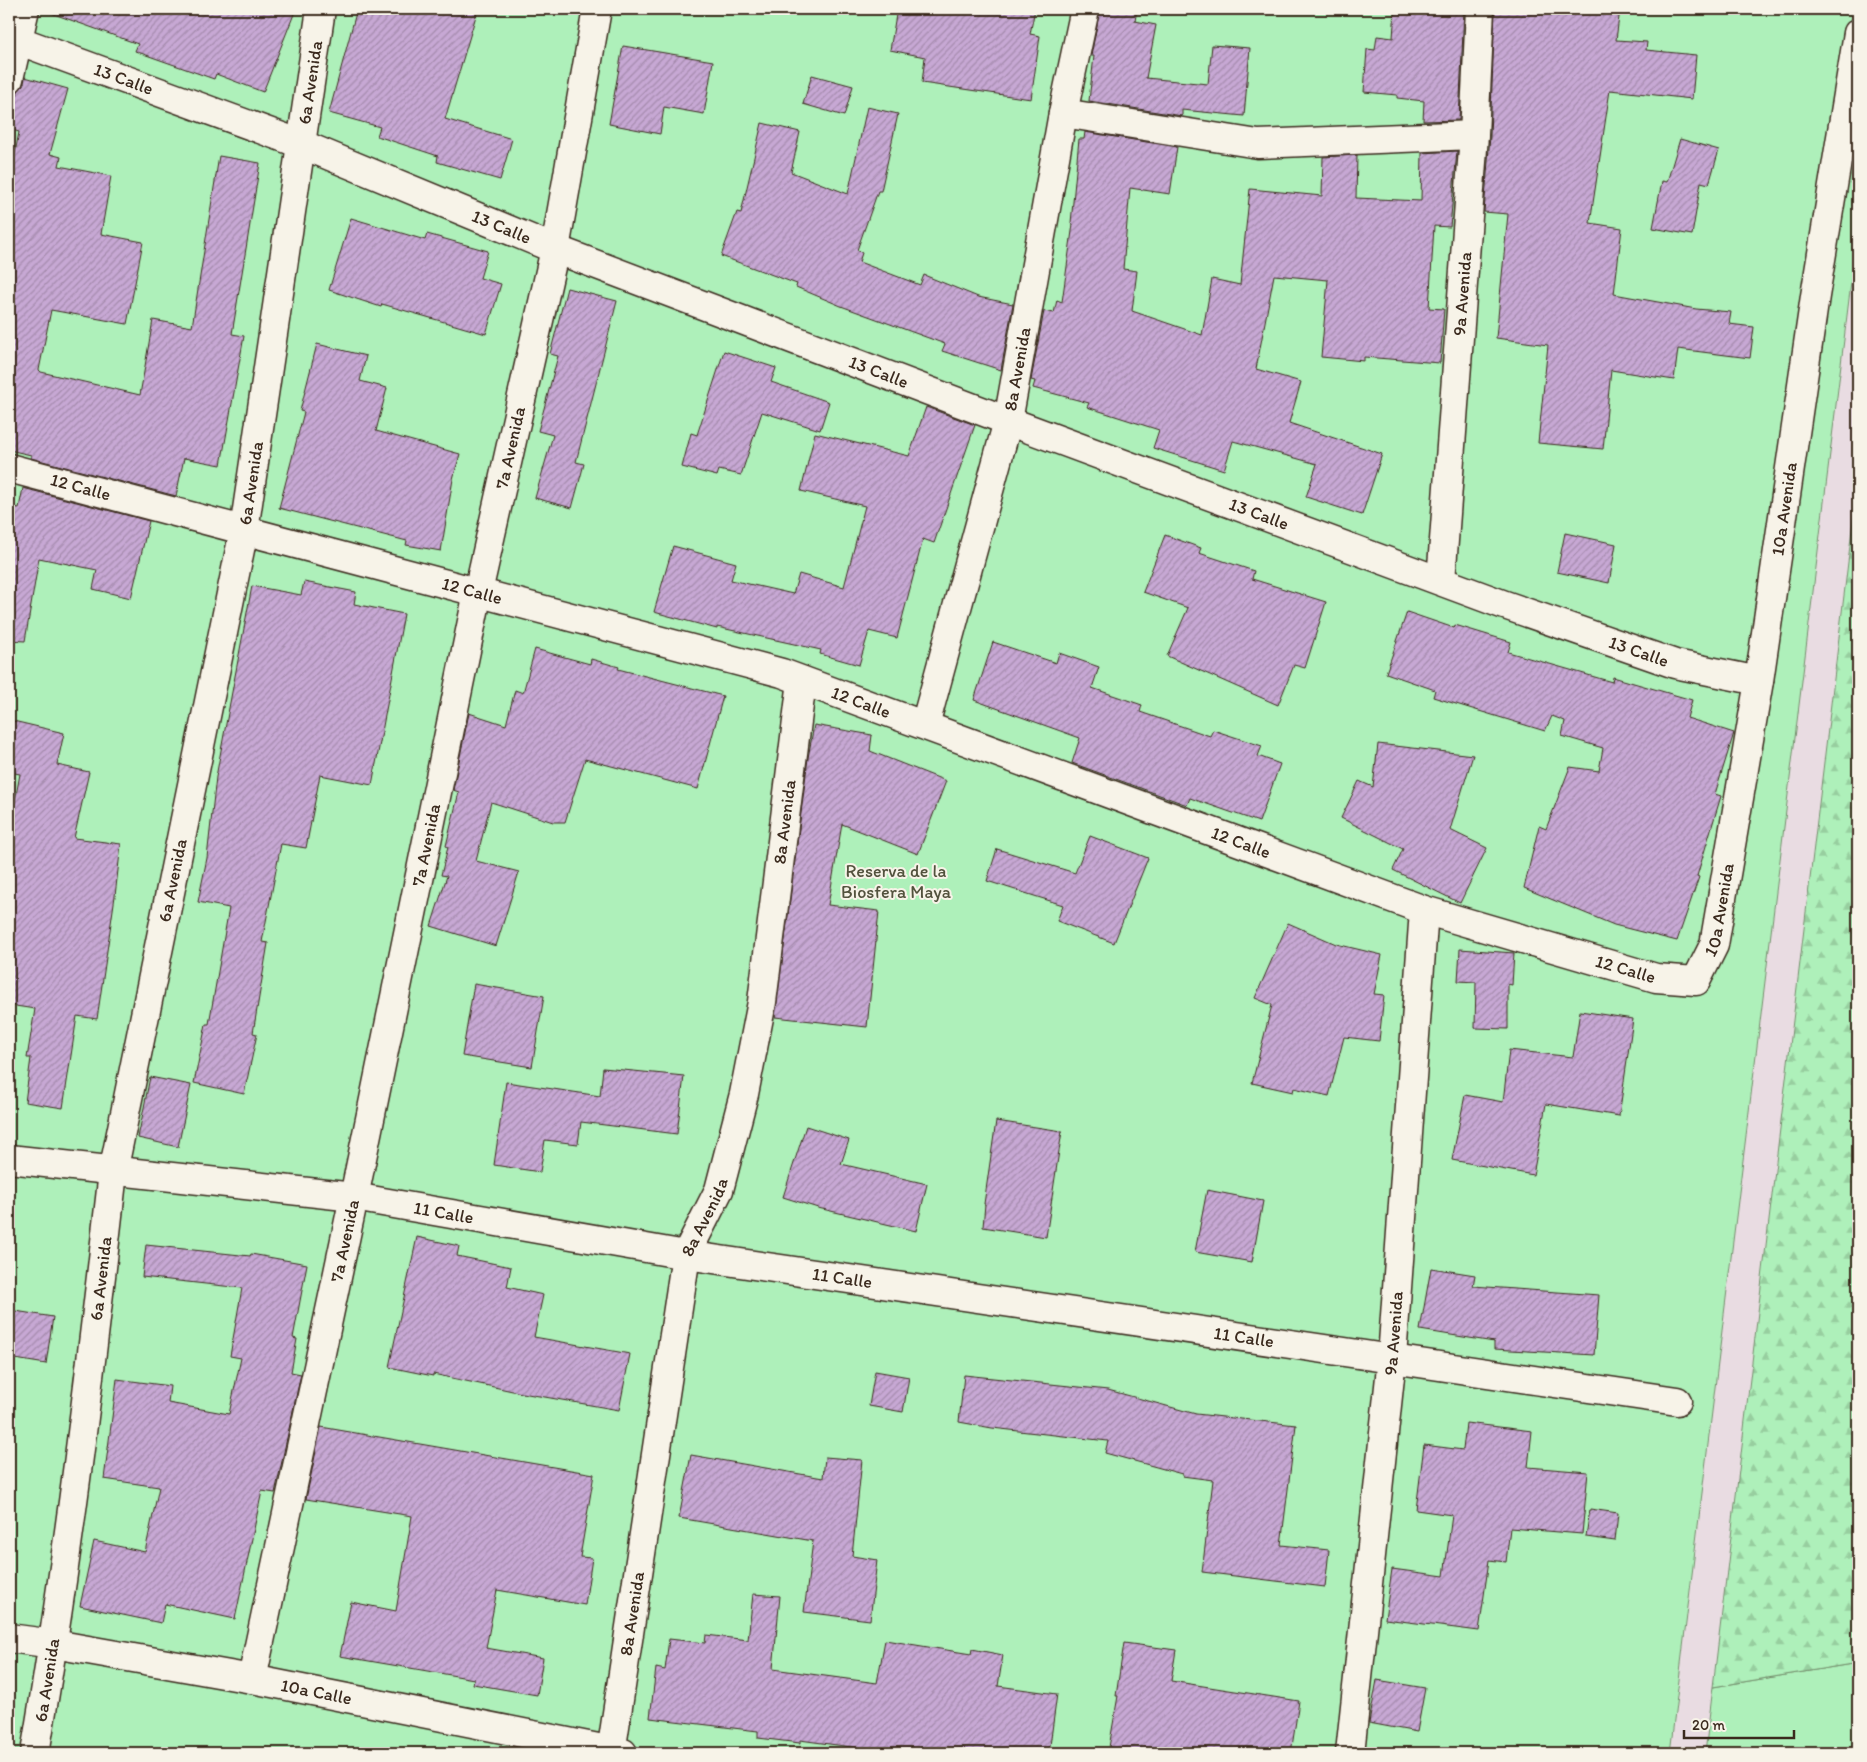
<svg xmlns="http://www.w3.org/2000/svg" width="1867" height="1762" font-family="Itim,sans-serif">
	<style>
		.green { fill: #aef0ba; stroke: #748d6c }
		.forest { fill: url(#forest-firs); stroke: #748d6c }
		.building { fill: url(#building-hatch); stroke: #3b2a1e }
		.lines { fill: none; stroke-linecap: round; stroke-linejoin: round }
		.street-casing { stroke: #3b2a1e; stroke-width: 31 }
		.secondary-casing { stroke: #3b2a1e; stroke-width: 31 }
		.street { stroke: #f7f3e8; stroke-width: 28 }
		.secondary { stroke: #f7f3e8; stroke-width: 28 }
		.labels { text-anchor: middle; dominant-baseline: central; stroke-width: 4; stroke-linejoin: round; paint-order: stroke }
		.street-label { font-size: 18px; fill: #3b2a1e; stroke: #f7f3e8 }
		.park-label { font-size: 18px; fill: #52523d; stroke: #f7f3e8 }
	</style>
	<defs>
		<pattern id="forest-firs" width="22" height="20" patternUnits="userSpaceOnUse" patternTransform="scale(1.25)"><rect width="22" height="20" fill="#aef0ba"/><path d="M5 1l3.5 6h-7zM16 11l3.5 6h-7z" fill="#97ce9f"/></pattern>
		<pattern id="building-hatch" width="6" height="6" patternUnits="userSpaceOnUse" patternTransform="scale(1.25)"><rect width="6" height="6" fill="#c7a8d4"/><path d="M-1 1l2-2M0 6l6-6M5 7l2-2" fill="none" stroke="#a389ab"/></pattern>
	</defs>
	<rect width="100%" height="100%" fill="#e9dce2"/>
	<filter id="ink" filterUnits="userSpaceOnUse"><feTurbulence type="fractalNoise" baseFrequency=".02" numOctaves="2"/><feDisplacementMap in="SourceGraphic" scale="10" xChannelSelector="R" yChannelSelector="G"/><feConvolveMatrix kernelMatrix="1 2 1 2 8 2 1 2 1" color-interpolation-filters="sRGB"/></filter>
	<g filter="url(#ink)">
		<path class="green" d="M 9,9 L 1858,9 L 1858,226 L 1670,1753 L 9,1753 Z
			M 1858,1663 L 1858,1753 L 1705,1753 L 1713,1687 Z"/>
		<path class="forest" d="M 1858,479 L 1858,1663 L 1713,1687 Z"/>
		<path class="building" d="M 52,9 L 296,9 L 263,92 L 216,74 L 214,79 L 135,51 L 138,44 L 51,13 Z
			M 357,9 L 478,9 L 445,119 L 512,139 L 500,180 L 437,162 L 438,156 L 377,136 L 380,127 L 329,113 Z
			M 897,9 L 1035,9 L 1030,34 L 1040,36 L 1031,99 L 922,83 L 925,57 L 890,50 Z
			M 1100,9 L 1137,9 L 1135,21 L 1156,25 L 1146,78 L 1208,84 L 1212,45 L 1250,48 L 1244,116 L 1182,110 L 1182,116 L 1089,101 L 1094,56 L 1091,56 Z
			M 1395,9 L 1464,9 L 1459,120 L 1423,121 L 1424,101 L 1397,98 L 1397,95 L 1364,92 L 1367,49 L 1375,50 L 1377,36 L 1393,38 Z
			M 1495,9 L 1620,9 L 1616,40 L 1647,42 L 1646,50 L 1696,55 L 1692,99 L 1610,90 L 1590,223 L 1622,228 L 1614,294 L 1696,309 L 1731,312 L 1729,324 L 1754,327 L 1750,358 L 1678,349 L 1674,380 L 1611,370 L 1603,449 L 1538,443 L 1548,345 L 1496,338 L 1508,214 L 1484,212 L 1490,136 Z
			M 623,46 L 713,61 L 704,114 L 664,107 L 660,134 L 609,124 Z
			M 812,75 L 853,86 L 844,116 L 803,104 Z
			M 25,77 L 68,89 L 50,154 L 61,157 L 59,166 L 111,176 L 101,234 L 143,242 L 127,324 L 51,310 L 39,370 L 41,372 L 140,395 L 153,320 L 192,327 L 219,156 L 260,163 L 232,334 L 244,336 L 221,465 L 184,458 L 176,496 L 31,458 L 31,455 L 9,450 L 9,185 L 19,132 L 9,129 L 9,124 L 18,91 L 24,83 Z
			M 867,107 L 898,114 L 881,191 L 878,191 L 857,250 L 862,253 L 859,262 L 920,285 L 924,275 L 978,297 L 1013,304 L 1001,370 L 942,351 L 945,344 L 841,306 L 796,287 L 797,284 L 721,256 L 737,212 L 741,213 L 762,123 L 800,132 L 791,172 L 848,194 Z
			M 1085,132 L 1177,147 L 1170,194 L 1130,188 L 1123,269 L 1137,271 L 1132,311 L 1202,335 L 1212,279 L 1240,285 L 1250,189 L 1322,196 L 1323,157 L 1357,155 L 1356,198 L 1421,201 L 1422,153 L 1457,151 L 1450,227 L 1434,226 L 1429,308 L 1444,309 L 1440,363 L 1364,357 L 1364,361 L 1321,357 L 1328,280 L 1274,275 L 1256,369 L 1301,382 L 1289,423 L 1382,454 L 1362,515 L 1306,497 L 1317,464 L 1233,441 L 1224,470 L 1153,448 L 1159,430 L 1087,407 L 1089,403 L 1033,388 L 1035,381 L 1031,380 L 1044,311 L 1054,313 L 1057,300 L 1062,302 L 1073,224 L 1071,223 L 1079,139 L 1084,139 Z
			M 1680,139 L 1719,150 L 1709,184 L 1701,182 L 1692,235 L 1653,228 L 1662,181 L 1667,182 Z
			M 351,218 L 425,240 L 427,234 L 488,251 L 480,278 L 501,284 L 486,334 L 382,304 L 381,307 L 329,290 Z
			M 567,288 L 617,301 L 576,462 L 584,464 L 572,508 L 535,498 L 553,435 L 538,431 L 558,356 L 550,354 Z
			M 317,344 L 366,356 L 360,381 L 387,388 L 376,431 L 460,454 L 453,479 L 441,551 L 406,545 L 407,541 L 279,508 L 304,412 L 300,411 Z
			M 724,351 L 776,368 L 771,382 L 829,402 L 820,430 L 762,412 L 741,475 L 719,470 L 717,476 L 682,467 L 691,433 L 697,435 Z
			M 926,407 L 975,425 L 934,543 L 923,539 L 897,638 L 869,631 L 859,665 L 820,654 L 821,650 L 717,627 L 717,629 L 654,612 L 673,546 L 736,563 L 731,580 L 793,594 L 799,574 L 844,587 L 865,506 L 801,491 L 815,433 L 909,456 Z
			M 23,488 L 149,521 L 131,598 L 93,589 L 97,570 L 39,558 L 25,641 L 9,640 L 9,506 L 19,508 Z
			M 1565,533 L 1616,544 L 1609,583 L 1557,572 Z
			M 1165,535 L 1201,548 L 1199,553 L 1254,571 L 1252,579 L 1326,602 L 1305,668 L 1294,665 L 1278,705 L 1167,656 L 1188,608 L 1143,592 Z
			M 304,582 L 356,592 L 354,604 L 404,614 L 372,785 L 320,775 L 306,848 L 281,844 L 262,942 L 268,943 L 253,1033 L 257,1034 L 244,1094 L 194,1083 L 206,1024 L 209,1024 L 229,908 L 198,902 L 207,858 L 216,777 L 252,586 L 301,595 Z
			M 1407,612 L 1454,628 L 1455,625 L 1511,642 L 1508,652 L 1612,682 L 1613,677 L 1692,700 L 1687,718 L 1734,733 L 1715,794 L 1721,796 L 1697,876 L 1699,877 L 1677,941 L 1614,925 L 1524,888 L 1539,826 L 1546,829 L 1570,767 L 1599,771 L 1603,748 L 1562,736 L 1565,721 L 1552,716 L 1545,731 L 1433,697 L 1435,690 L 1386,673 Z
			M 993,642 L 1056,663 L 1059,653 L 1099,667 L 1092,688 L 1142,705 L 1140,712 L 1210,736 L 1213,730 L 1262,746 L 1258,756 L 1280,764 L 1259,822 L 1190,798 L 1187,805 L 1072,763 L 1080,738 L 974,700 Z
			M 535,649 L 590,664 L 591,659 L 619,667 L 618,669 L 723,696 L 698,789 L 585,759 L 565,822 L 553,822 L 491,802 L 476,861 L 519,872 L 496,946 L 431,926 L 447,876 L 441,875 L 448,847 L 446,846 L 459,792 L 453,790 L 469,713 L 506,725 L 515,690 L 523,693 Z
			M 9,720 L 64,733 L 57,765 L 89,772 L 74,838 L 121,844 L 115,896 L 97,1019 L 77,1016 L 63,1108 L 25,1102 L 31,1058 L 27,1058 L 35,1009 L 9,1005 L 9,866 L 14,823 L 11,822 L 20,774 L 9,772 Z
			M 814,725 L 872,735 L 870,751 L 946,781 L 918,854 L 842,824 L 828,905 L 879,911 L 867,1027 L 775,1017 L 808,758 Z
			M 1378,744 L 1473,755 L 1450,830 L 1487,848 L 1460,903 L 1393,870 L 1403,849 L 1341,818 L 1359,781 L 1373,787 Z
			M 1090,836 L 1148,858 L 1114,943 L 1057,921 L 1063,905 L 987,881 L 997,849 L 1075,873 Z
			M 1288,923 L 1336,944 L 1382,955 L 1374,994 L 1384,995 L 1379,1041 L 1344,1037 L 1329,1096 L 1294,1088 L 1293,1092 L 1252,1083 L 1272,1005 L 1255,998 Z
			M 1460,949 L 1514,953 L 1512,985 L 1508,984 L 1508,1029 L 1475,1028 L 1476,982 L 1458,981 Z
			M 474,984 L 544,996 L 532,1067 L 462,1056 Z
			M 1580,1011 L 1633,1019 L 1619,1116 L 1546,1104 L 1533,1175 L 1452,1160 L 1465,1095 L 1503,1102 L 1509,1050 L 1573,1057 Z
			M 603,1068 L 684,1076 L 677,1134 L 581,1122 L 578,1144 L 545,1140 L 540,1172 L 494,1165 L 506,1082 L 600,1096 Z
			M 150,1077 L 191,1085 L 178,1147 L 138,1138 Z
			M 996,1121 L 1062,1131 L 1046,1237 L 983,1227 L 985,1204 L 984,1204 Z
			M 806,1126 L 849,1140 L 841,1164 L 927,1184 L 916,1231 L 818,1208 L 783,1197 Z
			M 1207,1190 L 1263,1201 L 1252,1262 L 1195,1252 Z
			M 417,1237 L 459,1246 L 457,1256 L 511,1267 L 507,1287 L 543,1295 L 534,1337 L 630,1354 L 619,1410 L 522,1393 L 433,1374 L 433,1376 L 389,1367 Z
			M 146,1245 L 250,1256 L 251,1254 L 307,1264 L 293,1338 L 297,1339 L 291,1372 L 301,1374 L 275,1493 L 262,1491 L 235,1619 L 165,1604 L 161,1623 L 80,1606 L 94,1541 L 145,1552 L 159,1487 L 104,1479 L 117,1379 L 170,1386 L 168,1403 L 229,1414 L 241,1358 L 230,1356 L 242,1288 L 142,1277 Z
			M 1431,1268 L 1475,1275 L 1473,1286 L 1599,1295 L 1594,1355 L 1494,1349 L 1494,1342 L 1420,1330 Z
			M 9,1310 L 53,1317 L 46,1364 L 9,1358 Z
			M 875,1371 L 909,1377 L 903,1412 L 869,1406 Z
			M 964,1375 L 1108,1390 L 1196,1414 L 1296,1425 L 1281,1545 L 1329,1550 L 1325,1587 L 1202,1572 L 1213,1480 L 1182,1476 L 1182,1474 L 1105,1453 L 1108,1441 L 992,1428 L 959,1422 Z
			M 1466,1423 L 1532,1431 L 1528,1467 L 1588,1472 L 1582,1534 L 1510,1528 L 1506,1562 L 1489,1560 L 1479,1631 L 1385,1619 L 1392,1569 L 1444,1576 L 1452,1515 L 1416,1510 L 1424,1445 L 1463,1450 Z
			M 321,1427 L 594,1474 L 580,1557 L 592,1558 L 585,1605 L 497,1590 L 486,1648 L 543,1658 L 537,1695 L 473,1684 L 474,1679 L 340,1656 L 351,1602 L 396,1611 L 412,1516 L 306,1499 Z
			M 691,1455 L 823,1478 L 825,1457 L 862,1460 L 852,1556 L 877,1560 L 870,1620 L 804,1612 L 813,1541 L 679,1518 Z
			M 1590,1509 L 1618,1513 L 1615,1541 L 1586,1537 Z
			M 753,1594 L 780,1596 L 773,1669 L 877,1683 L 885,1640 L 971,1654 L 972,1649 L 1003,1655 L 998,1686 L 1057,1694 L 1049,1753 L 865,1753 L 866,1749 L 800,1740 L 800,1743 L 758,1738 L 758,1731 L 650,1718 L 656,1668 L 665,1670 L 669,1639 L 705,1643 L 706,1635 L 748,1640 Z
			M 1124,1643 L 1176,1650 L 1171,1681 L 1299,1701 L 1291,1753 L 1108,1753 L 1118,1696 L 1116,1696 Z
			M 1377,1680 L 1425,1688 L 1417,1732 L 1369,1723 Z"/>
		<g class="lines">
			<defs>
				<g id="street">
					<path id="s1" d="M 9,37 L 301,144 L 555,249 L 1008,421 L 1502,604 L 1675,664 L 1759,681"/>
					<path d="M 1063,113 L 1258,144 L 1474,135"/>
					<path id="s2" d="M 9,468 L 782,673 L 1424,910 L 1656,978 L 1696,981 L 1714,945 L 1759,681 L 1815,296 L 1858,33"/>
					<path id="s3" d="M 1441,581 L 1474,135 L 1480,9"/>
					<path id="s4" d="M 925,725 L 1008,421 L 1063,113 L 1085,9"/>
					<path id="s5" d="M 9,1159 L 354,1197 L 686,1255 L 1677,1401"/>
					<path id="s6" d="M 9,1638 L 54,1644 L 252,1679 L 623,1753"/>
					<path id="s7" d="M 252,1679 L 354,1197 L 478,592 L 555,249 L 597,9"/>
					<path id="s8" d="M 35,1753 C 68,1561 91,1366 113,1172 L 244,530 L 321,9"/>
					<path id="s9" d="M 611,1753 L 686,1255 L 719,1190 L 744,1094 L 762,1002 L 802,681"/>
					<path id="s10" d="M 1350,1753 L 1392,1358 L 1424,910"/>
				</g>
				<path id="secondary" d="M 9,79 L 25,9"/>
			</defs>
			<use href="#street" class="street-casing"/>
			<use href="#secondary" class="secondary-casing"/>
			<use href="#street" class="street"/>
			<use href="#secondary" class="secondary"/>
		</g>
	</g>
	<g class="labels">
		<g class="street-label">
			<text stroke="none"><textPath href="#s1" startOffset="122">13 Calle</textPath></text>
			<text stroke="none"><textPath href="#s8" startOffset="1694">6a Avenida</textPath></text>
			<text stroke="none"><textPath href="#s1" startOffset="528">13 Calle</textPath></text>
			<text stroke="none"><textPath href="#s3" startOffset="288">9a Avenida</textPath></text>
			<text stroke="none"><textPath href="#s4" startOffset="368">8a Avenida</textPath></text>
			<text stroke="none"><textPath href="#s1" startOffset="932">13 Calle</textPath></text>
			<text stroke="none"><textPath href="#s7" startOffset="1258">7a Avenida</textPath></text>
			<text stroke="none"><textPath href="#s8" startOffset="1289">6a Avenida</textPath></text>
			<text stroke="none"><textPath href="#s2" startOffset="74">12 Calle</textPath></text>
			<text stroke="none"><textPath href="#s2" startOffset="2248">10a Avenida</textPath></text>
			<text stroke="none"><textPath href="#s1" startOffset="1338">13 Calle</textPath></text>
			<text stroke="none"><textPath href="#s2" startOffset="479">12 Calle</textPath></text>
			<text stroke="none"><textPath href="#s1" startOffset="1742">13 Calle</textPath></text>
			<text stroke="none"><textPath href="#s2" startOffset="884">12 Calle</textPath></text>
			<text stroke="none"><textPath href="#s9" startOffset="951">8a Avenida</textPath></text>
			<text stroke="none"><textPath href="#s2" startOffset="1289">12 Calle</textPath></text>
			<text stroke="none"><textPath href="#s7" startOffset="852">7a Avenida</textPath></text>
			<text stroke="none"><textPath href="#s8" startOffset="884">6a Avenida</textPath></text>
			<text stroke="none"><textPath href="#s2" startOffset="1842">10a Avenida</textPath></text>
			<text stroke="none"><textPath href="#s2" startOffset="1694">12 Calle</textPath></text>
			<text stroke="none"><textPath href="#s5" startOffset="438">11 Calle</textPath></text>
			<text stroke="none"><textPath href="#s9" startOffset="546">8a Avenida</textPath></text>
			<text stroke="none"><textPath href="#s7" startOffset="448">7a Avenida</textPath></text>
			<text stroke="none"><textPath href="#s8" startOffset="479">6a Avenida</textPath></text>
			<text stroke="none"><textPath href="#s5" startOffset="842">11 Calle</textPath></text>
			<text stroke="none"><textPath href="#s10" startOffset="422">9a Avenida</textPath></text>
			<text stroke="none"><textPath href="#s5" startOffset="1248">11 Calle</textPath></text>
			<text stroke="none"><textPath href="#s9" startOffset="141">8a Avenida</textPath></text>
			<text stroke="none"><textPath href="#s8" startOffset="74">6a Avenida</textPath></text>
			<text stroke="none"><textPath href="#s6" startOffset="312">10a Calle</textPath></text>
		</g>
		<g class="park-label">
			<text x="896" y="871">Reserva de la<tspan x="896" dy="21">Biosfera Maya</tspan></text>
		</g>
	</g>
	<rect width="1867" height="1762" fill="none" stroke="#f7f3e8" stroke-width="30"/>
	<rect x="15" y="15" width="1837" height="1732" fill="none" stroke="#3b2a1e" stroke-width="2" filter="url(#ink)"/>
	<path d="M1684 1730v8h110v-8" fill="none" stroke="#3b2a1e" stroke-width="2.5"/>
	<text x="1692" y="1730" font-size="15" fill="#3b2a1e" stroke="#f7f3e8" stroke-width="4" paint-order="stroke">20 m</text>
</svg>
